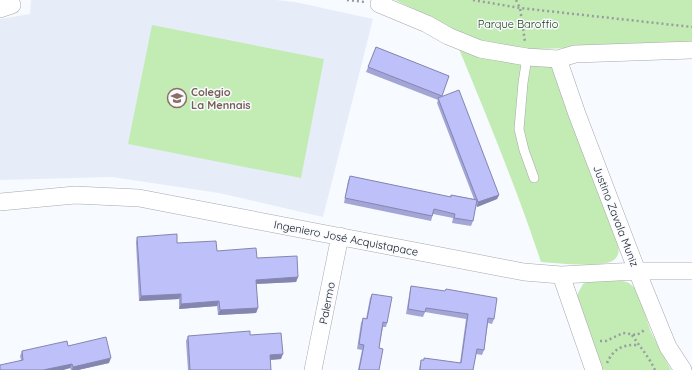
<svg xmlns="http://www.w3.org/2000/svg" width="692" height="370" font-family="Quicksand,sans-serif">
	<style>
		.built { fill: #e7edf8 }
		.green { fill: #c2ecb3 }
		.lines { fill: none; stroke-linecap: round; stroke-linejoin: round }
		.service-casing { stroke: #a6a8ac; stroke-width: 10 }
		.minor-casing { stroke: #a6a8ac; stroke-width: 18 }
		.path { stroke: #9a9da0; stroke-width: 2.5; stroke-dasharray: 2 3; stroke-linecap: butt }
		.service { stroke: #fff; stroke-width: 9 }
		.minor { stroke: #fff; stroke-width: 17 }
		.wall { fill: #a3a5d7 }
		.shaded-wall { fill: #8586af }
		.building { fill: #bec0fa; stroke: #8586af }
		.labels { text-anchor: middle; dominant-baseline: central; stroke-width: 3; stroke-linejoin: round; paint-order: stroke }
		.park-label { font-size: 11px; fill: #1a380b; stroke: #f7faff }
		.education-label { font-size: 11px; font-weight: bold; fill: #785e54; stroke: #f7faff; text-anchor: start }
		.street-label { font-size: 11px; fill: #141516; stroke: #f7faff }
	</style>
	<rect width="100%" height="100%" fill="#f7faff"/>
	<path class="built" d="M 31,0 L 276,0 L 295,2 L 373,19 L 323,217 L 219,193 L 112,177 L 0,180 L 0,19 L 30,14 Z"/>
	<path class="green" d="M 395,0 L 692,0 L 692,44 L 508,50 L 468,39 L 424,14 Z
		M 152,25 L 324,59 L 301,178 L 128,144 Z
		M 459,49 L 553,66 L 617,242 C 619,248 620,254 615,259 C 605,269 556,263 541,262 C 517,190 488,119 459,49 Z
		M 620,280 L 629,283 L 637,290 L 651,332 L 671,370 L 601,370 L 577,295 L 583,284 L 587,282 Z"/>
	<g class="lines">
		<defs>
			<path id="service" d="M 527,57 L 523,83 L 519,129 L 524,150 L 534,178"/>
			<path id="minor" d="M 379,4 L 427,24 L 448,36 L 480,49 L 527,57 L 558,59 L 575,54 L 692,50
				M 0,9 L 12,5
				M 558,59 L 577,114 L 637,271 L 668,347 L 683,370
				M 0,202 L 75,195 L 139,198 L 524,272 L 561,275 L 637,271 L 692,271
				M 561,275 L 594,370
				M 313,370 L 340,236"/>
		</defs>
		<use href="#service" class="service-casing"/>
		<use href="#minor" class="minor-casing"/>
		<path class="path" d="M 347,0 L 365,2
			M 473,0 L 520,8 L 692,27
			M 516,0 L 520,8 L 525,42
			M 632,335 C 640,347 649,357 655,370
			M 600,341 L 606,341 L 623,333 L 637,335 L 646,329
			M 607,363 C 613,349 623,344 638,345"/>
		<use href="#service" class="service"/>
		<use href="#minor" class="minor"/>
	</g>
	<path class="wall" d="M 376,47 L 449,76 L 441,97 L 499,195 L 497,199 L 477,207 L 476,205 L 473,221 L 471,226 L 452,223 L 453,218 L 433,214 L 431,221 L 344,203 L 348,181 L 350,176 L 450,197 L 451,195 L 474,199 L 437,103 L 438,100 L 366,72 Z
		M 137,237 L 217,251 L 298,277 L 296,282 L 256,284 L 258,308 L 256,313 L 218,315 L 217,306 L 179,309 L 179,299 L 139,301 L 136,242 Z
		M 411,286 L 494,319 L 492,324 L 488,323 L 484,350 L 482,355 L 476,354 L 473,370 L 419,370 L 420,364 L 421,360 L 424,360 L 424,358 L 460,363 L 466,319 L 425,312 L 423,317 L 406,314 L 410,290 Z
		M 372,294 L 387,323 L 386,327 L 383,327 L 379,348 L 379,370 L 358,370 L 362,350 L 357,349 L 361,323 L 363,318 L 366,319 L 370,298 Z
		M 250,335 L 281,359 L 270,360 L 271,370 L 188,370 L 186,341 L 188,336 Z
		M 68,346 L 109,363 L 78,370 L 71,370 L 70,368 L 63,370 L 0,370 L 21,360 L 20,356 L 22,351 Z"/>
	<path class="shaded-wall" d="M 499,195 L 497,199 L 477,207 L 478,202 Z
		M 298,277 L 296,282 L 254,284 L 256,280 Z
		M 181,294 L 179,299 L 139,301 L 141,296 Z
		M 219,301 L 217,306 L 179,309 L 181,304 Z
		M 258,308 L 256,313 L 218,315 L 220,310 Z
		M 283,354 L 281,359 L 268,360 L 270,355 Z
		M 111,358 L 109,363 L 78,370 L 72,370 L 73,367 Z
		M 72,364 L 70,368 L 63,370 L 43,370 Z"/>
	<path class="building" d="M 376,47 L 449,76 L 442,96 L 368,67 Z
		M 459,90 L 499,195 L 478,202 L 438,98 Z
		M 350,176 L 451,197 L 451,195 L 477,200 L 473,221 L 454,218 L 455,214 L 434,209 L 432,216 L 345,198 Z
		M 177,234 L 177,243 L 216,241 L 217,251 L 256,248 L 257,258 L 297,256 L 298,277 L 256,280 L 258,308 L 220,310 L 219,301 L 181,304 L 181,294 L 141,296 L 137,237 Z
		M 411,286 L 445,291 L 446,289 L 497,298 L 494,319 L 488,318 L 484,350 L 477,349 L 473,370 L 420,370 L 421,360 L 424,360 L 424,358 L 461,363 L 468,314 L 426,308 L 425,312 L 408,309 Z
		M 372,294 L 392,297 L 387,323 L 383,322 L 379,348 L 383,349 L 379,370 L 359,370 L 364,345 L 359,344 L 363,318 L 367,319 Z
		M 250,331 L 250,335 L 281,333 L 283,354 L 270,355 L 271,370 L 190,370 L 188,336 Z
		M 106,337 L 111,358 L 73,367 L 72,364 L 43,370 L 0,370 L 0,365 L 23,360 L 22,351 L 67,341 L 68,346 Z"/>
	<defs>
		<symbol id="school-ring" viewBox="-11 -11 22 22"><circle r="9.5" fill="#f7faff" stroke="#8d6e63" stroke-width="1.5"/><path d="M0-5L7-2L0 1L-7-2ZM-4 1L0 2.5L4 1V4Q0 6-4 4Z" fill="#8d6e63"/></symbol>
	</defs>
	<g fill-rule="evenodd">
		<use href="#school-ring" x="166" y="87" width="22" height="22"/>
	</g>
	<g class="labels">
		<g class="park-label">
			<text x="518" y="24">Parque Baroffio</text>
		</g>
		<g class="education-label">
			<text x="191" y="92">Colegio<tspan x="191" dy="13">La Mennais</tspan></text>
		</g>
		<g class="street-label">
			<text transform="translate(616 216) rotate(69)">Justino Zavala Muniz</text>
			<text transform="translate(346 238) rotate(11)">Ingeniero José Acquistapace</text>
			<text transform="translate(327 303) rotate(-79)">Palermo</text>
		</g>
	</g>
</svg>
